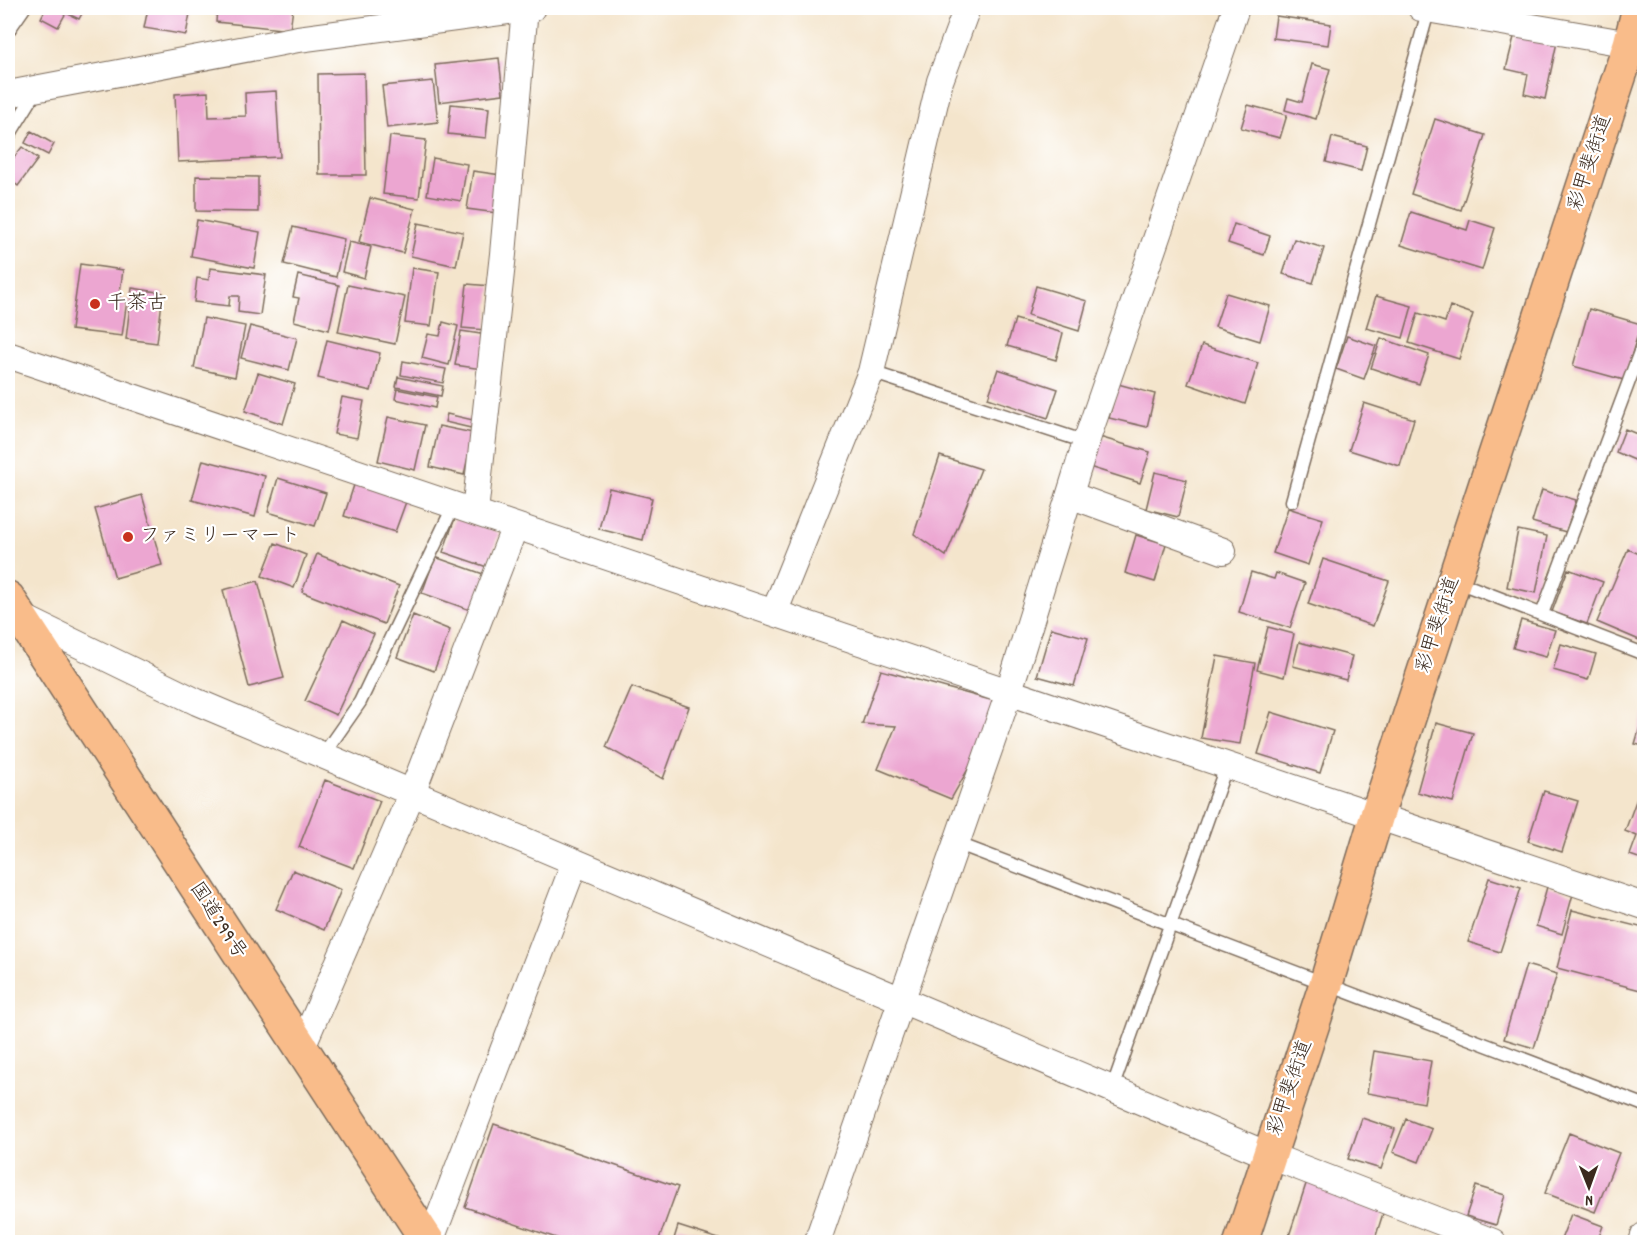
<svg xmlns="http://www.w3.org/2000/svg" width="1652" height="1250" font-family="Dekko,'Klee One',sans-serif">
	<style>
		.building { fill: #eca6d1 }
		.lines { fill: none; stroke-linecap: round; stroke-linejoin: round }
		.service-casing { stroke: #7c6b5b; stroke-width: 15 }
		.minor-casing { stroke: #7c6b5b; stroke-width: 28 }
		.trunk-casing { stroke: #7c6b5b; stroke-width: 36 }
		.service { stroke: #fff; stroke-width: 12 }
		.minor { stroke: #fff; stroke-width: 26 }
		.trunk { stroke: #f9bc8a; stroke-width: 33 }
		.poi-dot { fill: #c8321e; stroke: #fff; stroke-width: 2 }
		.labels { text-anchor: middle; dominant-baseline: central; stroke-width: 4.5; stroke-linejoin: round; paint-order: stroke }
		.street-label { font-size: 20px; fill: #3b2a1e; stroke: #fff }
		.poi-label { font-size: 20px; fill: #3b2a1e; stroke: #fff; text-anchor: start }
	</style>
	<rect width="100%" height="100%" fill="#fff"/>
	<filter id="ink" filterUnits="userSpaceOnUse"><feTurbulence type="fractalNoise" baseFrequency=".0167" numOctaves="2"/><feDisplacementMap in="SourceGraphic" scale="12" xChannelSelector="R" yChannelSelector="G"/><feConvolveMatrix kernelMatrix="1 2 1 2 8 2 1 2 1" color-interpolation-filters="sRGB"/></filter>
	<filter id="wash" filterUnits="userSpaceOnUse"><feTurbulence type="fractalNoise" baseFrequency=".008" numOctaves="4" result="noise"/><feDisplacementMap in="SourceGraphic" scale="24" xChannelSelector="R" yChannelSelector="G"/><feGaussianBlur stdDeviation="1.35" result="paint"/><feColorMatrix in="noise" values="0 0 0 0 0 0 0 0 0 0 0 0 0 0 0 0 0 1.4 0 .05"/><feComposite in="paint" operator="in"/></filter>
	<g filter="url(#wash)">
		<rect width="100%" height="100%" fill="#f4e5cc"/>
		<g id="blocks">
			<path class="building" d="M 46,8 L 85,8 L 79,19 L 66,13 L 58,27 L 41,18 Z
				M 148,8 L 191,8 L 186,35 L 144,28 Z
				M 217,8 L 293,8 L 290,30 L 216,22 Z
				M 1276,16 L 1331,24 L 1328,45 L 1273,38 Z
				M 1515,33 L 1557,42 L 1545,99 L 1524,94 L 1528,74 L 1506,69 Z
				M 499,58 L 503,94 L 439,102 L 435,65 Z
				M 1312,64 L 1330,69 L 1316,119 L 1285,110 L 1288,98 L 1302,102 Z
				M 364,73 L 366,175 L 319,175 L 318,74 Z
				M 433,81 L 438,122 L 387,128 L 382,86 Z
				M 276,91 L 280,157 L 178,162 L 175,94 L 208,92 L 209,117 L 246,116 L 245,93 Z
				M 451,104 L 489,108 L 486,138 L 448,134 Z
				M 1248,105 L 1287,115 L 1280,138 L 1241,128 Z
				M 1435,119 L 1485,135 L 1461,210 L 1411,194 Z
				M 31,131 L 54,144 L 48,155 L 25,143 Z
				M 390,136 L 426,140 L 419,198 L 383,194 Z
				M 1332,137 L 1367,146 L 1361,171 L 1326,162 Z
				M 22,147 L 38,159 L 18,186 L 8,178 L 8,165 Z
				M 433,158 L 467,164 L 461,201 L 427,195 Z
				M 473,171 L 501,175 L 497,213 L 467,209 Z
				M 196,176 L 258,177 L 258,212 L 196,211 Z
				M 370,198 L 415,209 L 403,253 L 359,242 Z
				M 1411,212 L 1467,230 L 1470,220 L 1495,228 L 1482,270 L 1401,245 Z
				M 197,220 L 260,232 L 254,268 L 191,256 Z
				M 418,223 L 463,232 L 456,266 L 411,256 Z
				M 1234,224 L 1270,236 L 1264,255 L 1228,243 Z
				M 293,227 L 344,239 L 336,277 L 284,264 Z
				M 1294,239 L 1324,248 L 1313,283 L 1283,274 Z
				M 349,242 L 371,247 L 364,278 L 342,272 Z
				M 80,264 L 123,270 L 119,300 L 127,300 L 122,336 L 71,330 Z
				M 210,268 L 266,275 L 260,315 L 238,312 L 239,296 L 230,296 L 229,306 L 194,302 L 197,278 L 209,280 Z
				M 412,268 L 439,272 L 431,326 L 405,323 Z
				M 298,275 L 339,285 L 329,330 L 294,321 L 299,298 L 293,297 Z
				M 467,284 L 491,286 L 486,330 L 462,328 Z
				M 348,285 L 405,297 L 395,344 L 338,332 Z
				M 1036,286 L 1087,301 L 1079,331 L 1028,315 Z
				M 132,288 L 163,293 L 157,343 L 126,339 Z
				M 1226,293 L 1270,306 L 1260,341 L 1215,327 Z
				M 1376,296 L 1412,306 L 1403,338 L 1366,328 Z
				M 1450,306 L 1473,314 L 1459,359 L 1409,343 L 1418,313 L 1445,322 Z
				M 1589,309 L 1641,324 L 1624,380 L 1573,366 Z
				M 204,318 L 245,326 L 235,377 L 194,368 Z
				M 1015,319 L 1063,333 L 1056,360 L 1007,346 Z
				M 443,322 L 458,326 L 449,365 L 422,358 L 428,334 L 440,336 Z
				M 250,326 L 297,338 L 289,370 L 241,358 Z
				M 461,331 L 487,335 L 482,369 L 455,365 Z
				M 1347,336 L 1376,346 L 1364,379 L 1336,369 Z
				M 1381,338 L 1429,355 L 1419,384 L 1371,368 Z
				M 327,340 L 380,353 L 371,391 L 318,378 Z
				M 1202,345 L 1258,363 L 1245,404 L 1188,384 Z
				M 403,361 L 446,369 L 443,383 L 401,375 Z
				M 998,369 L 1058,389 L 1048,418 L 988,398 Z
				M 258,373 L 295,384 L 283,424 L 245,411 Z
				M 398,377 L 443,386 L 441,396 L 396,387 Z
				M 1118,384 L 1155,394 L 1147,427 L 1109,418 Z
				M 397,389 L 437,397 L 435,408 L 395,399 Z
				M 342,397 L 364,401 L 357,438 L 334,434 Z
				M 1364,403 L 1414,419 L 1400,466 L 1349,450 Z
				M 447,414 L 473,420 L 471,428 L 445,422 Z
				M 388,417 L 425,425 L 415,470 L 378,461 Z
				M 439,426 L 473,433 L 464,475 L 430,467 Z
				M 1625,429 L 1644,437 L 1644,464 L 1616,452 Z
				M 1096,436 L 1150,452 L 1140,483 L 1086,466 Z
				M 940,456 L 981,469 L 946,556 L 914,534 Z
				M 203,460 L 265,476 L 255,517 L 192,500 Z
				M 1155,472 L 1187,480 L 1178,517 L 1146,509 Z
				M 278,478 L 326,493 L 315,526 L 268,512 Z
				M 355,482 L 407,499 L 395,532 L 344,516 Z
				M 609,488 L 652,498 L 643,540 L 599,529 Z
				M 1542,490 L 1576,500 L 1566,532 L 1532,522 Z
				M 142,495 L 162,565 L 115,578 L 95,509 Z
				M 1288,508 L 1323,519 L 1308,565 L 1273,553 Z
				M 455,518 L 499,533 L 487,567 L 443,552 Z
				M 1518,530 L 1547,536 L 1536,593 L 1507,587 Z
				M 1136,535 L 1166,544 L 1155,582 L 1125,573 Z
				M 275,543 L 306,555 L 294,588 L 262,576 Z
				M 1628,549 L 1644,556 L 1644,642 L 1597,622 Z
				M 317,554 L 399,586 L 384,624 L 302,592 Z
				M 435,557 L 486,575 L 473,611 L 422,593 Z
				M 1323,559 L 1389,581 L 1373,626 L 1308,604 Z
				M 1568,569 L 1603,582 L 1587,624 L 1552,612 Z
				M 1251,572 L 1274,579 L 1276,573 L 1305,583 L 1290,628 L 1239,612 Z
				M 258,581 L 284,678 L 249,687 L 223,590 Z
				M 413,615 L 450,630 L 434,671 L 397,657 Z
				M 343,620 L 374,634 L 336,715 L 305,701 Z
				M 1521,620 L 1555,630 L 1546,657 L 1513,648 Z
				M 1268,627 L 1294,634 L 1284,677 L 1257,670 Z
				M 1051,628 L 1088,638 L 1074,686 L 1037,676 Z
				M 1299,642 L 1352,656 L 1346,680 L 1293,666 Z
				M 1561,644 L 1596,654 L 1588,680 L 1553,670 Z
				M 1217,656 L 1255,663 L 1240,744 L 1201,738 Z
				M 881,670 L 1005,704 L 951,799 L 878,769 L 896,726 L 862,724 Z
				M 632,687 L 689,707 L 663,779 L 606,747 Z
				M 1271,712 L 1333,731 L 1320,773 L 1258,754 Z
				M 1644,713 L 1644,746 L 1635,744 Z
				M 1436,723 L 1473,733 L 1453,802 L 1417,792 Z
				M 1644,779 L 1644,860 L 1630,855 L 1637,836 L 1625,831 Z
				M 325,780 L 380,801 L 354,868 L 299,847 Z
				M 1544,791 L 1578,801 L 1562,852 L 1528,841 Z
				M 293,870 L 341,890 L 324,930 L 276,909 Z
				M 1489,878 L 1521,888 L 1500,952 L 1468,942 Z
				M 1547,887 L 1573,894 L 1562,934 L 1536,926 Z
				M 1572,910 L 1644,928 L 1644,991 L 1557,968 Z
				M 1526,965 L 1557,974 L 1534,1048 L 1504,1039 Z
				M 1374,1051 L 1431,1061 L 1424,1103 L 1367,1093 Z
				M 1362,1118 L 1395,1129 L 1381,1169 L 1348,1159 Z
				M 1406,1119 L 1432,1129 L 1419,1162 L 1393,1152 Z
				M 494,1124 L 678,1187 L 658,1242 L 568,1242 L 465,1207 Z
				M 1569,1133 L 1619,1153 L 1595,1212 L 1545,1193 Z
				M 1307,1181 L 1385,1207 L 1374,1242 L 1287,1242 Z
				M 1476,1186 L 1505,1195 L 1496,1225 L 1466,1216 Z
				M 1571,1214 L 1603,1226 L 1597,1242 L 1560,1242 Z
				M 678,1226 L 728,1242 L 673,1242 Z"/>
		</g>
	</g>
	<g filter="url(#ink)">
		<use href="#blocks" fill-opacity="0" stroke="#7c6b5b" stroke-width="1.5"/>
		<g class="lines">
			<defs>
				<path id="service" d="M 8,31 L 24,8
					M 8,137 L 37,90
					M 871,372 L 1086,442
					M 1292,501 L 1429,8
					M 1455,581 L 1644,654
					M 1542,614 L 1644,341
					M 323,755 L 360,702 L 454,505
					M 956,843 L 1644,1105
					M 1112,1089 L 1227,764"/>
				<path id="minor" d="M 1421,8 L 1630,44
					M 8,94 L 298,39 L 532,8
					M 8,355 L 1644,906
					M 1070,495 L 1223,551
					M 475,512 L 503,254 L 525,8
					M 774,613 L 871,372 L 940,81 L 967,8
					M 18,615 L 197,702 L 1268,1155 L 1493,1242
					M 301,1049 L 412,793 L 515,526
					M 430,1242 L 575,862
					M 817,1242 L 1005,704 L 1086,442 L 1236,8
					M 1642,1242 L 1644,1236"/>
				<path id="trunk" d="M 8,598 L 428,1242
					M 1241,1242 L 1326,984 L 1377,815 L 1630,44 L 1639,8"/>
			</defs>
			<use href="#service" class="service-casing"/>
			<use href="#minor" class="minor-casing"/>
			<use href="#trunk" class="trunk-casing"/>
			<use href="#service" class="service"/>
			<use href="#minor" class="minor"/>
			<use href="#trunk" class="trunk"/>
		</g>
	</g>
	<g class="poi-dot">
		<circle cx="95" cy="304" r="6"/>
		<circle cx="128" cy="537" r="6"/>
	</g>
	<g class="labels">
		<g class="street-label">
			<text transform="translate(1591 163) rotate(-72)">彩甲斐街道</text>
			<text transform="translate(1439 625) rotate(-72)">彩甲斐街道</text>
			<text transform="translate(217 921) rotate(57)">国道299号</text>
			<text transform="translate(1291 1088) rotate(-71)">彩甲斐街道</text>
		</g>
		<g class="poi-label">
			<text x="107" y="304">千茶古</text>
			<text x="140" y="537">ファミリーマート</text>
		</g>
	</g>
	<rect width="1652" height="1250" fill="none" stroke="#fff" stroke-width="30"/>
	<g transform="translate(1589 1187) rotate(179)" stroke="#ffffff" stroke-width="4.5" paint-order="stroke">
	<path d="M0-4.5L10 22L0 15L-10 22Z" fill="#3b2a1e"/>
	<text y="-9" font-size="16" font-weight="bold" text-anchor="middle" fill="#3b2a1e">N</text>
	</g>
</svg>
